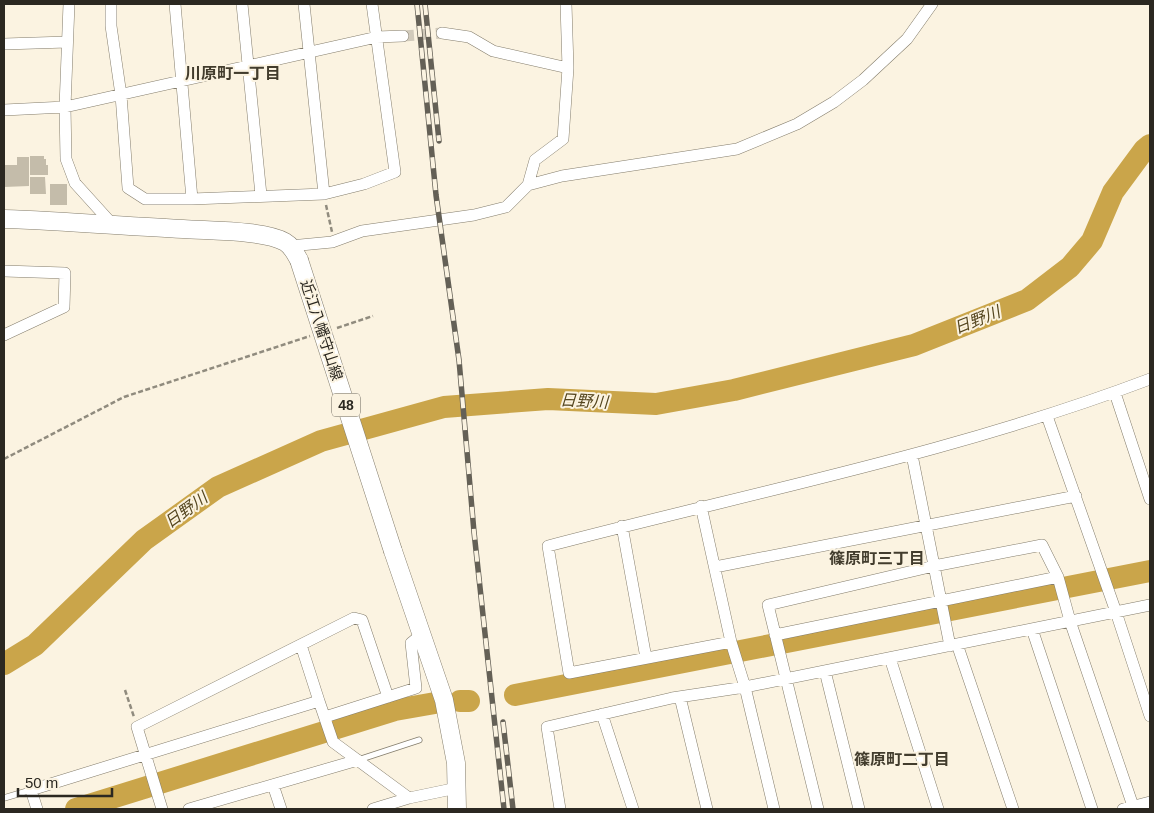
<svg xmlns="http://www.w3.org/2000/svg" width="1154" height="813" font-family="Arial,'Noto Sans JP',sans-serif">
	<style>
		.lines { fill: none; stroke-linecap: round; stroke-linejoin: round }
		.river { stroke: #caa54a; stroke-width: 22 }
		.building { fill: #c4bcaa }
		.street-tunnel { stroke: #d1cabb; stroke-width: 11; stroke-dasharray: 11 5.5; stroke-linecap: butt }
		.lane-casing { stroke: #847d6c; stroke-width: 7 }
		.street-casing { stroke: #847d6c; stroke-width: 12 }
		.primary-casing { stroke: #847d6c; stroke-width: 19 }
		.path { stroke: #908b7e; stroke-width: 2.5; stroke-dasharray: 5 2.5; stroke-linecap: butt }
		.lane { stroke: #fff; stroke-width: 5.5 }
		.street { stroke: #fff; stroke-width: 11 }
		.primary { stroke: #fff; stroke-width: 18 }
		.rail-casing { stroke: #646056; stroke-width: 5.5 }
		.rail { stroke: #fbf3e1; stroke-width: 4; stroke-dasharray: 11; stroke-linecap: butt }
		.primary-bridge-casing { stroke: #847d6c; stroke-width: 19; stroke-linecap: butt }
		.primary-bridge { stroke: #fff; stroke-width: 18 }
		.labels { text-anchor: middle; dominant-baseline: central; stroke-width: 4; stroke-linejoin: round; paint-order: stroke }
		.shield { fill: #fbf3e1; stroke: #69655b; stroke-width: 1 }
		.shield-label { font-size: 14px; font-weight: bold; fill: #2b2821 }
		.street-label { font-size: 15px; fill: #2b2821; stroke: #fbf3e1 }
		.neighbourhood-label { font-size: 16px; font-weight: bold; fill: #423c2d; stroke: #fbf3e1 }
		.water-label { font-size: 16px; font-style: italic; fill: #54451e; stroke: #fbf3e1 }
	</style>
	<rect width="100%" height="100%" fill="#fbf3e1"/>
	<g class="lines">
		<path class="river" d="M 4,664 L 35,645 L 144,540 L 218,487 L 321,441 L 444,407 L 548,399 L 656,404 L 734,390 L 914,345 L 1027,300 L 1070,267 L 1092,241 L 1113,192 L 1144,150 L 1150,145
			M 515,695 L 1150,571
			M 460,701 L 469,701
			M 76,809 L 395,710 L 435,703"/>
	</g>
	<path class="building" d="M 30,156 L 44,156 L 44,159 L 46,159 L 46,165 L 48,165 L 48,175 L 30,175 Z
		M 17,157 L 29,157 L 29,186 L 4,187 L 4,165 L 17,165 Z
		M 30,177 L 45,177 L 46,194 L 30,194 Z
		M 50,184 L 67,184 L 67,205 L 50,205 Z"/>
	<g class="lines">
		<path class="street-tunnel" d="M 403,36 L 442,33"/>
		<defs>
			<path id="lane" d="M 358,760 L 419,740
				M 4,798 L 31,790"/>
			<path id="street" d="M 69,4 L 65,107 L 66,159 L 75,183 L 113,225
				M 111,4 L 111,26 L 121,95 L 128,188 L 145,199 L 192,199 L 324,194 L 364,184 L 395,172 L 372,4
				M 175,4 L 192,199
				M 242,4 L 261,195
				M 304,4 L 324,194
				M 442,33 L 469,37 L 493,51 L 568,68
				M 4,44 L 67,42
				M 4,110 L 65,107 L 377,37 L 403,36
				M 528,185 L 562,176 L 737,149 L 797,124 L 834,102 L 863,80 L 907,39 L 932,4
				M 290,246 L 332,242 L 362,231 L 474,215 L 506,207 L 528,185 L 535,160 L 563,139 L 568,68 L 566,4
				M 4,271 L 65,273 L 64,307 L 4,335
				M 1115,393 L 1150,499
				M 1047,416 L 1116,612 L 1150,716
				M 912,455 L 950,646
				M 701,506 L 731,642 L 745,687 L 774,809
				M 622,526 L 646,658
				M 715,567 L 1076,496
				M 1032,629 L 1092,809
				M 775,635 L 1058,577
				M 731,642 L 569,673 L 548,546 C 749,493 955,453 1150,379
				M 957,644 L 1013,809
				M 301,645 L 319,701
				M 890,658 L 938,809
				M 825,671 L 859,809
				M 680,697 L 707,809
				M 602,714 L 633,809
				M 325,717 L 416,688 L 411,643 L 421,635
				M 273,785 L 281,809
				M 37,809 L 31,790 L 319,701 L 333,742 L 409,798
				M 162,809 L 137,727 L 354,618 L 362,620 L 388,697
				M 189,809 L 358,760
				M 373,809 L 409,798 L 457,788
				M 560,809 L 547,727 L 672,698 L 745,687 L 1150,605
				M 818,809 L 768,605 L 934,566 L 1042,545 L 1058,577 L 1070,621 L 1134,809
				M 1123,809 L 1150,802"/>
			<path id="primary" d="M 4,219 C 64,221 123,226 183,229 C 209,231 264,230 285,242 C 292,246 295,253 299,260
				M 393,551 L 444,700 L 456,763 L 457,809"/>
		</defs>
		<use href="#lane" class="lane-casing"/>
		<use href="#street" class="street-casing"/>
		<use href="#primary" class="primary-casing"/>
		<path class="path" d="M 326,205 L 332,232
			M 337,328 L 373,316
			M 4,459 L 124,397 L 310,336
			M 125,690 L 134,717"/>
		<use href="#lane" class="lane"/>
		<use href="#street" class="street"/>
		<use href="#primary" class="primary"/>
		<defs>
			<path id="rail" d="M 417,4 L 436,195 L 459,360 L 474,532 L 504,809
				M 425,4 L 439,141
				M 503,722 L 513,809"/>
		</defs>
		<use href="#rail" class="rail-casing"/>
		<use href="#rail" class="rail"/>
		<defs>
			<path id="primary-bridge" d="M 299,260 L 393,551"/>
		</defs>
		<use href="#primary-bridge" class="primary-bridge-casing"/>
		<use href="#primary-bridge" class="primary-bridge"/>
	</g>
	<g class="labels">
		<rect class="shield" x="332" y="393.5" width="28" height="23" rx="4"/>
		<g class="shield-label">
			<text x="346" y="405">48</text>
		</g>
		<g class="street-label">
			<text transform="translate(322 330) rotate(72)">近江八幡守山線</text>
		</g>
		<g class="neighbourhood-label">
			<text x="233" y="73">川原町一丁目</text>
			<text x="877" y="558">篠原町三丁目</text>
			<text x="902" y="759">篠原町二丁目</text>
		</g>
		<g class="water-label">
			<text transform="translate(977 320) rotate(-22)">日野川</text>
			<text transform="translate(584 401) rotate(3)">日野川</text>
			<text transform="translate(186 510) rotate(-36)">日野川</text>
		</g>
	</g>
	<rect width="1154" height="813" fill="none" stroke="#2b2821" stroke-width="10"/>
	<path d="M18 788v8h94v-8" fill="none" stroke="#2b2821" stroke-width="2.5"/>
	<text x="25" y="788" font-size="15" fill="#2b2821" stroke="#fbf3e1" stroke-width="4" paint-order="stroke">50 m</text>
</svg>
